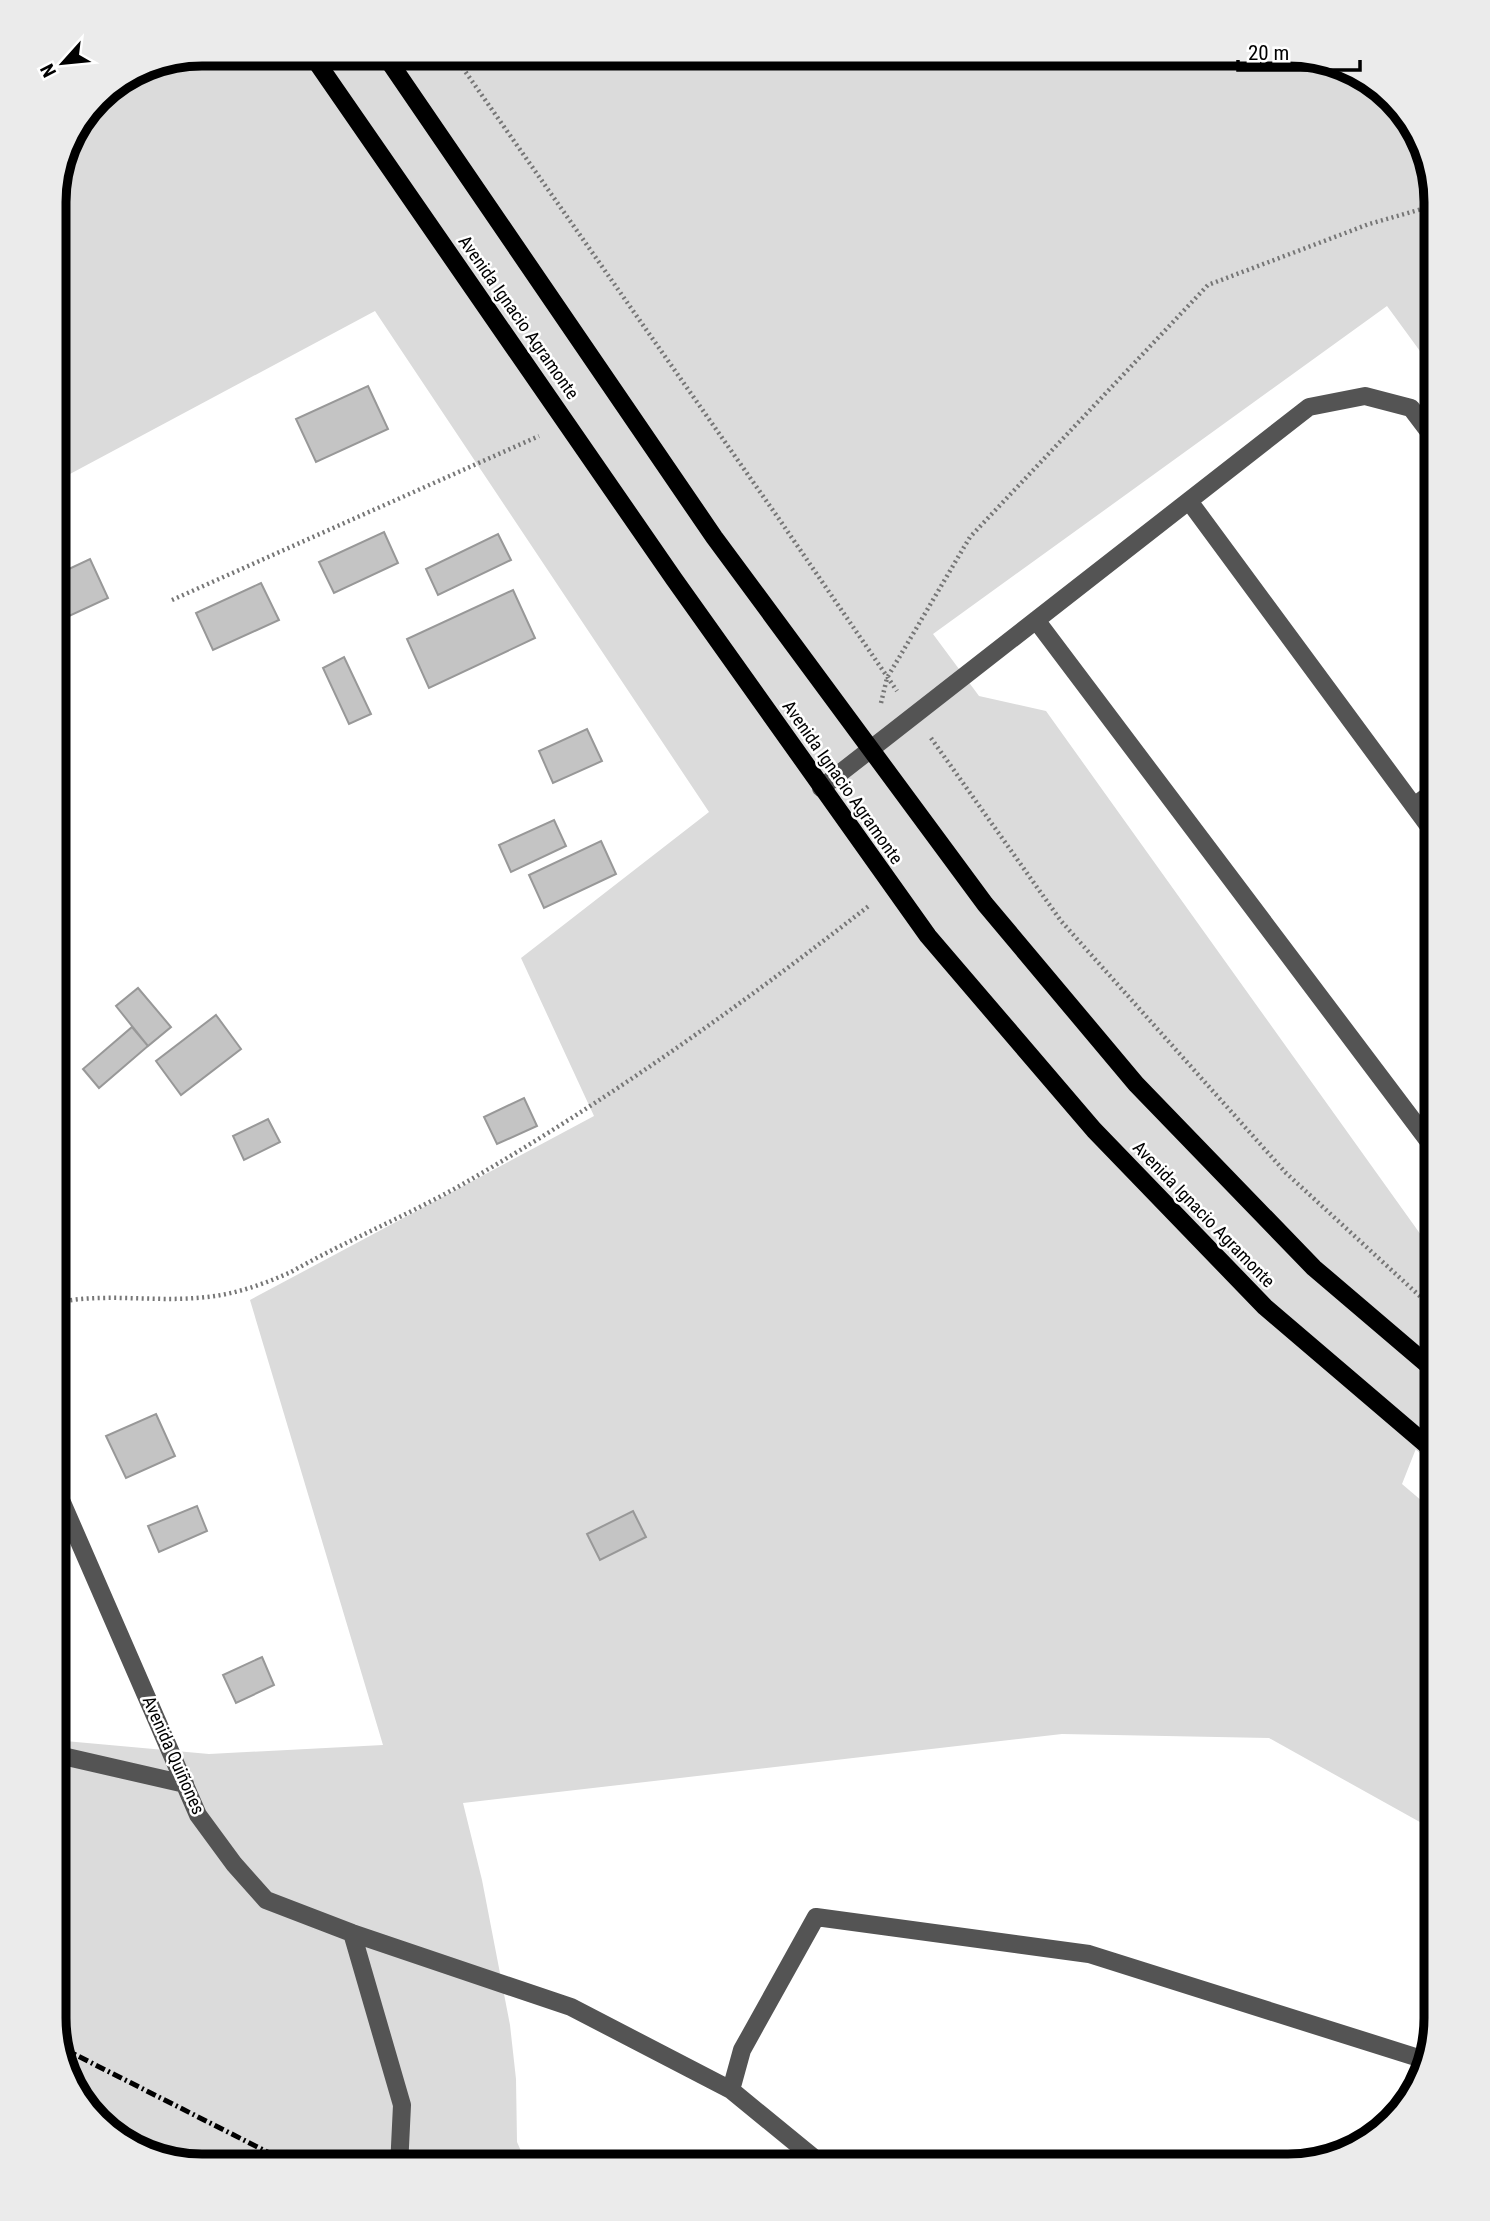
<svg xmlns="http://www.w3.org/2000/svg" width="1490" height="2221" font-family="'Roboto Condensed',sans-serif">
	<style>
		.green { fill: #dbdbdb }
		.building { fill: #c4c4c4; stroke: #989898; stroke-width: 2 }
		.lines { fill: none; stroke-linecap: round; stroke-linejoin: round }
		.major-casing { stroke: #dbdbdb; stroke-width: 21 }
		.path { stroke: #767676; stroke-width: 4.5; stroke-dasharray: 2 3.5; stroke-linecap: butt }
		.minor { stroke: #545454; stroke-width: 18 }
		.major { stroke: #000; stroke-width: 18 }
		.rail { stroke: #000; stroke-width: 5; stroke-dasharray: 10 3.5 2 3.5; stroke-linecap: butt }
		.labels { text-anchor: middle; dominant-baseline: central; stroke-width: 5; stroke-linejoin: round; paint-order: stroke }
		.street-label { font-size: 18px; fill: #000; stroke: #fff }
		.rim { fill: none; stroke: #000; stroke-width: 9 }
	</style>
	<rect width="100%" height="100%" fill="#fff"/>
	<path class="green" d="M 202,54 L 1297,55 L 1362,74 L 1416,129 L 1436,202 L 1436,373 L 1387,306 L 933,634 L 979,696 L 1046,711 L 1436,1256 L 1436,1398 L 1402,1484 L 1436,1513 L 1436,1831 L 1269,1738 L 1062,1734 L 463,1803 L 482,1880 L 510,2025 L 516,2079 L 517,2142 L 528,2167 L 193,2166 L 101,2120 L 74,2092 L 54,2019 L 54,1740 L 209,1754 L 383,1745 L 250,1300 L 594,1116 L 521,958 L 709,812 L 375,311 L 55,482 L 55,193 L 66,145 L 98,97 L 146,65 Z"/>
	<path class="building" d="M 368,386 L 388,429 L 316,462 L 296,419 Z
		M 384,532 L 398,563 L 334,593 L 319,562 Z
		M 498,534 L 511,560 L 438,595 L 426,569 Z
		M 90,559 L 108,598 L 54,623 L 54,576 Z
		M 261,583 L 279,620 L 213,650 L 196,613 Z
		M 513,590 L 535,638 L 429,688 L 407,639 Z
		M 344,657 L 371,714 L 349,724 L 323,668 Z
		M 587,729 L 602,761 L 553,783 L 539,751 Z
		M 554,820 L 566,846 L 511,872 L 499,845 Z
		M 601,841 L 616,874 L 544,908 L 529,875 Z
		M 138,988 L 171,1027 L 148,1046 L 116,1006 Z
		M 216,1015 L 241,1049 L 181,1095 L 156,1061 Z
		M 132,1027 L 148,1046 L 99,1088 L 83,1069 Z
		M 524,1098 L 537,1126 L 497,1144 L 484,1117 Z
		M 268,1119 L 280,1142 L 244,1160 L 233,1136 Z
		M 156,1414 L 175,1456 L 126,1478 L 106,1436 Z
		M 197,1506 L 207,1531 L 159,1552 L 148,1526 Z
		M 633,1511 L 646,1537 L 600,1560 L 587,1534 Z
		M 262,1657 L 274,1685 L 236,1703 L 223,1675 Z"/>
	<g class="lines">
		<defs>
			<path id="major" d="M 311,54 L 674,579 L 928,936 L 1094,1130 L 1265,1307 L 1436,1453
				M 384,54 L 714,537 L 985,904 L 1136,1084 L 1314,1268 L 1436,1372"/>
		</defs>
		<use href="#major" class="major-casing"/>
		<path class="path" d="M 453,54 L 779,519 L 897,691
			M 172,600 L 539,436
			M 881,703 L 887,678 L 970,537 L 1208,285 L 1369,224 L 1436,205
			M 931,738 L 1061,921 L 1286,1173 L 1436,1311
			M 54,1303 C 105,1292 156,1303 207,1297 C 236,1294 264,1284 291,1272 C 351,1238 416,1212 475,1177 C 614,1096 744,1003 870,905"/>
		<path class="minor" d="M 1189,501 L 1436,836
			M 1036,620 L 1436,1151
			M 821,788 L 1309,407 L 1365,396 L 1411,408 L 1436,441
			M 1414,806 L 1436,790
			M 54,1484 L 198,1815 L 234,1864 L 266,1900 L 352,1933 L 571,2007 L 731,2090 L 825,2167
			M 54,1754 L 185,1784
			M 352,1933 L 402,2105 L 399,2167
			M 731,2090 L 742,2050 L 816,1917 L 1089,1954 L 1425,2060"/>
		<use href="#major" class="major"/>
		<path class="rail" d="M 62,2048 L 295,2166"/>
	</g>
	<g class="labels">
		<g class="street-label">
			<text transform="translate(519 317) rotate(55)">Avenida Ignacio Agramonte</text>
			<text transform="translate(843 782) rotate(55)">Avenida Ignacio Agramonte</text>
			<text transform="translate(1204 1214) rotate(46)">Avenida Ignacio Agramonte</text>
			<text transform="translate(174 1755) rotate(66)">Avenida Quiñones</text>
		</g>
	</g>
	<path d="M0 0H1490V2221H0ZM202 66H1288A136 136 0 0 1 1424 202V2018A136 136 0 0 1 1288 2154H202A136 136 0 0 1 66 2018V202A136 136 0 0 1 202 66Z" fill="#ebebeb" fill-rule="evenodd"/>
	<path class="rim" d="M202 66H1288A136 136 0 0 1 1424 202V2018A136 136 0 0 1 1288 2154H202A136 136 0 0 1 66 2018V202A136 136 0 0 1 202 66Z"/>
	<g transform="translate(63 63) rotate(243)" stroke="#ffffff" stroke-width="5" paint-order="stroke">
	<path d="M0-5L12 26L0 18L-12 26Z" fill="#000000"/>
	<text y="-10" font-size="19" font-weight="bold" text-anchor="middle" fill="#000000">N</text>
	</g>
	<path d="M1238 60v10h122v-10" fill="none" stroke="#000000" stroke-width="3.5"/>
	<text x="1248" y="60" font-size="21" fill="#000000" stroke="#ffffff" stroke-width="5" paint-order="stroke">20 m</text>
</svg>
